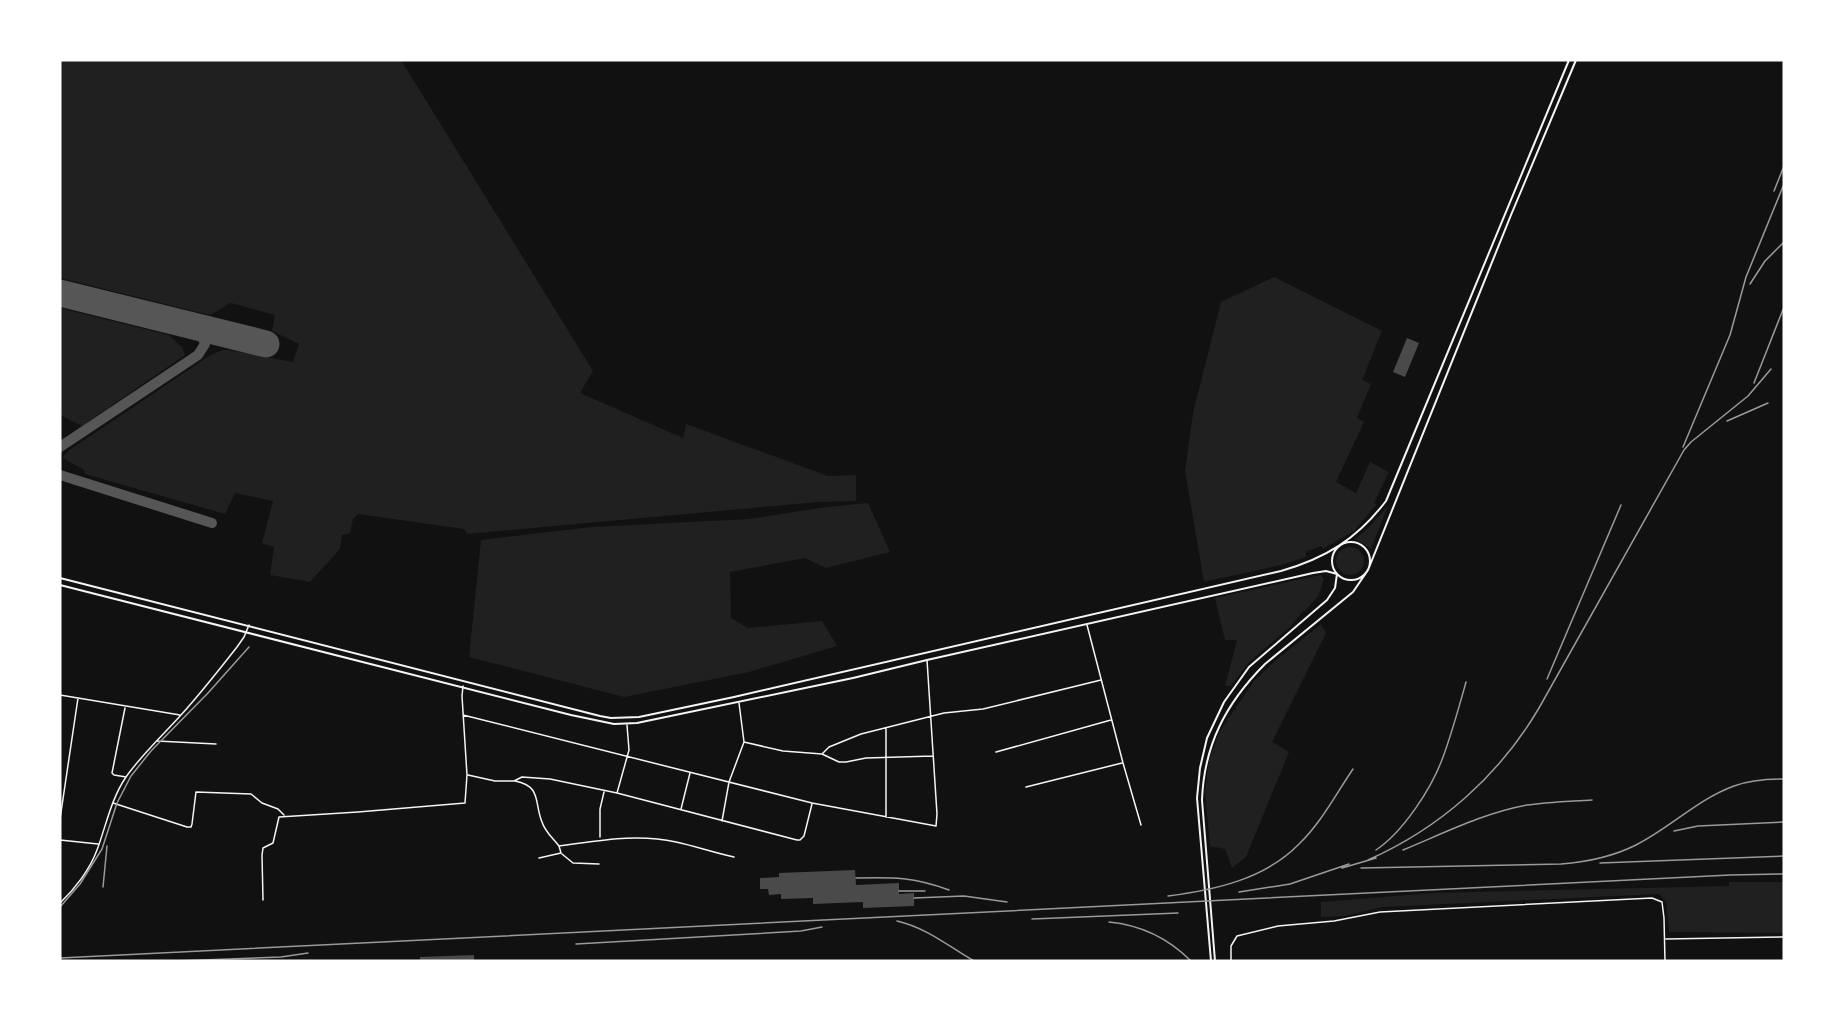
<svg xmlns="http://www.w3.org/2000/svg" width="1844" height="1021" font-family="Manrope,sans-serif">
	<style>
		.green { fill: #202020 }
		.lines { fill: none; stroke-linecap: round; stroke-linejoin: round }
		.taxiway { stroke: #565656; stroke-width: 10 }
		.runway { stroke: #565656; stroke-width: 27 }
		.building { fill: #4a4a4a }
		.minor { stroke: #f5f5f5; stroke-width: 1.5 }
		.primary { stroke: #f5f5f5; stroke-width: 2 }
		.rail { stroke: #9a9a9a; stroke-width: 1.5 }
	</style>
	<rect width="100%" height="100%" fill="#111"/>
	<path class="green" d="M 60,60 L 401,60 L 593,371 L 580,393 L 683,438 L 686,424 L 828,476 L 856,475 L 856,501 L 818,502 L 467,534 L 464,529 L 358,514 L 353,519 L 350,533 L 342,535 L 340,549 L 310,582 L 270,575 L 274,547 L 262,543 L 273,501 L 235,493 L 225,514 L 85,474 L 83,469 L 62,458 L 68,451 L 209,356 L 222,350 L 229,350 L 293,362 L 299,344 L 272,331 L 275,315 L 231,303 L 210,315 L 60,278 Z
		M 1274,277 L 1382,331 L 1362,380 L 1371,384 L 1357,418 L 1364,422 L 1336,482 L 1356,493 L 1370,462 L 1389,472 L 1374,503 L 1377,504 L 1354,531 L 1326,547 L 1323,549 L 1321,546 L 1306,552 L 1306,557 L 1281,565 L 1204,582 L 1185,471 L 1193,413 L 1221,302 Z
		M 60,308 L 169,335 L 182,347 L 185,355 L 82,426 L 60,415 Z
		M 868,503 L 890,552 L 826,568 L 805,558 L 730,572 L 731,618 L 748,628 L 822,621 L 837,646 L 749,672 L 624,697 L 469,657 L 481,540 L 592,527 L 749,519 L 826,507 Z
		M 1388,506 L 1371,549 L 1355,539 L 1366,530 Z
		M1336 561a14 14 0 1 1 28 0a14 14 0 1 1-28 0Z
		M 1320,575 L 1324,578 L 1319,595 L 1305,611 L 1304,610 L 1290,627 L 1249,662 L 1231,686 L 1225,686 L 1237,640 L 1225,640 L 1215,598 Z
		M 1321,624 L 1326,633 L 1272,742 L 1289,752 L 1246,857 L 1232,868 L 1225,849 L 1210,846 L 1205,793 L 1209,760 L 1220,731 L 1254,681 L 1275,661 Z
		M 1729,882 L 1784,882 L 1784,933 L 1669,932 L 1666,902 L 1659,894 L 1382,907 L 1345,916 L 1321,917 L 1321,902 L 1433,893 L 1729,886 Z"/>
	<g class="lines">
		<path class="taxiway" d="M 60,447 L 198,355 L 205,344 L 201,334 L 193,326
			M 60,475 L 212,523"/>
		<path class="runway" d="M 60,293 L 266,344"/>
	</g>
	<path class="building" d="M 1407,338 L 1419,343 L 1405,377 L 1393,372 Z
		M 855,870 L 856,885 L 899,883 L 899,894 L 914,893 L 914,906 L 863,908 L 863,902 L 813,904 L 813,898 L 781,899 L 781,894 L 769,895 L 768,889 L 760,889 L 760,878 L 779,877 L 779,873 Z
		M 474,955 L 474,961 L 420,961 L 420,957 Z"/>
	<g class="lines">
		<path class="minor" d="M 1087,625 L 1123,763 L 1141,825
			M 60,695 L 180,715
			M 125,708 L 112,773 L 114,775 L 126,777
			M 463,715 L 812,803 L 936,826 L 937,814 L 927,660
			M 886,728 L 886,817
			M 157,741 L 216,744
			M 744,742 L 783,751 L 822,754 L 839,762 L 846,762 L 866,758 L 933,756
			M 996,752 L 1111,720
			M 822,754 L 829,747 L 861,734 L 944,713 L 983,709 L 1101,680
			M 468,775 L 495,781 L 514,781 L 522,777 L 550,779 L 617,793 L 797,840 L 800,840 L 804,836 L 812,804
			M 515,781 C 542,786 534,803 542,822 C 545,832 553,838 559,846
			M 1026,787 L 1122,763
			M 617,793 L 629,750 L 627,725
			M 113,803 L 187,827 L 191,827 L 192,824 L 196,792 L 251,794 L 262,803 L 278,809 L 284,815
			M 681,809 L 690,773
			M 60,819 L 78,698
			M 722,821 L 729,782 L 744,742 L 739,703
			M 600,837 L 600,809 L 604,792
			M 60,840 L 98,844
			M 562,854 L 573,863 L 599,864
			M 539,858 L 561,853 L 559,846 C 598,841 636,833 676,842 C 695,846 715,853 734,857
			M 263,900 L 262,855 L 263,848 L 273,843 L 279,817 L 358,812 L 465,803 L 467,775 L 462,696 L 463,686
			M 60,903 C 75,889 90,869 97,850 C 106,826 111,799 126,777 C 142,754 163,735 181,715 C 201,693 219,670 237,647 L 244,637 L 249,625
			M 1666,939 L 1784,937
			M 1231,961 L 1231,946 L 1237,936 L 1278,926 L 1334,921 L 1380,912 L 1652,898 L 1662,902 L 1664,918 L 1665,961"/>
		<path class="primary" d="M1332 561a19 19 0 1 1 38 0a19 19 0 1 1-38 0Z
			M 60,578 L 600,716 L 611,718 L 639,717 L 734,697 L 1281,571 C 1326,558 1357,539 1386,501 L 1569,60
			M 60,585 L 571,715 L 614,724 L 637,723 L 853,678 L 927,660 L 1313,573 L 1326,571 L 1337,574 L 1335,588 L 1327,600 L 1249,667 L 1224,702 L 1207,738 L 1200,768 L 1197,798 L 1211,961
			M 1215,961 L 1202,800 C 1204,745 1226,703 1265,664 L 1353,592 L 1368,570 L 1511,215 L 1576,60"/>
		<path class="rail" d="M 1774,191 L 1784,166
			M 1750,284 L 1765,261 L 1784,242
			M 1754,383 L 1784,307
			M 1727,421 L 1768,403
			M 1683,447 L 1730,335 L 1746,277 L 1784,184
			M 1547,679 L 1621,505
			M 1674,831 L 1698,826 L 1784,822
			M 1376,850 C 1403,832 1432,788 1443,757 C 1452,733 1459,707 1466,682
			M 1403,850 C 1442,834 1486,812 1527,805 C 1548,802 1571,801 1592,800
			M 1368,860 C 1440,828 1499,776 1539,708 L 1684,450 L 1691,442 L 1748,396 L 1771,369
			M 1600,863 L 1784,856
			M 1342,868 L 1376,858
			M 1361,868 L 1561,864 C 1587,862 1612,857 1636,845 C 1670,828 1698,799 1734,786 C 1750,780 1767,779 1784,779
			M 856,878 C 893,877 914,877 949,890
			M 103,887 L 107,846
			M 899,891 L 925,891
			M 1239,892 L 1290,884 L 1349,864
			M 1168,896 C 1215,890 1265,879 1299,844 C 1321,823 1336,794 1353,769
			M 914,898 L 964,896 L 1007,902
			M 60,907 L 80,884 L 102,849 L 117,803 L 131,776 L 151,751 L 208,693 L 249,647
			M 1032,919 L 1178,913
			M 897,921 C 927,928 948,946 974,961
			M 1109,922 C 1141,925 1169,939 1191,961
			M 576,944 L 801,931 L 822,927
			M 60,958 L 1730,875 L 1784,874
			M 175,961 L 281,957 L 308,953"/>
	</g>
	<rect width="1844" height="1021" fill="none" stroke="#ffffff" stroke-width="123"/>
</svg>
